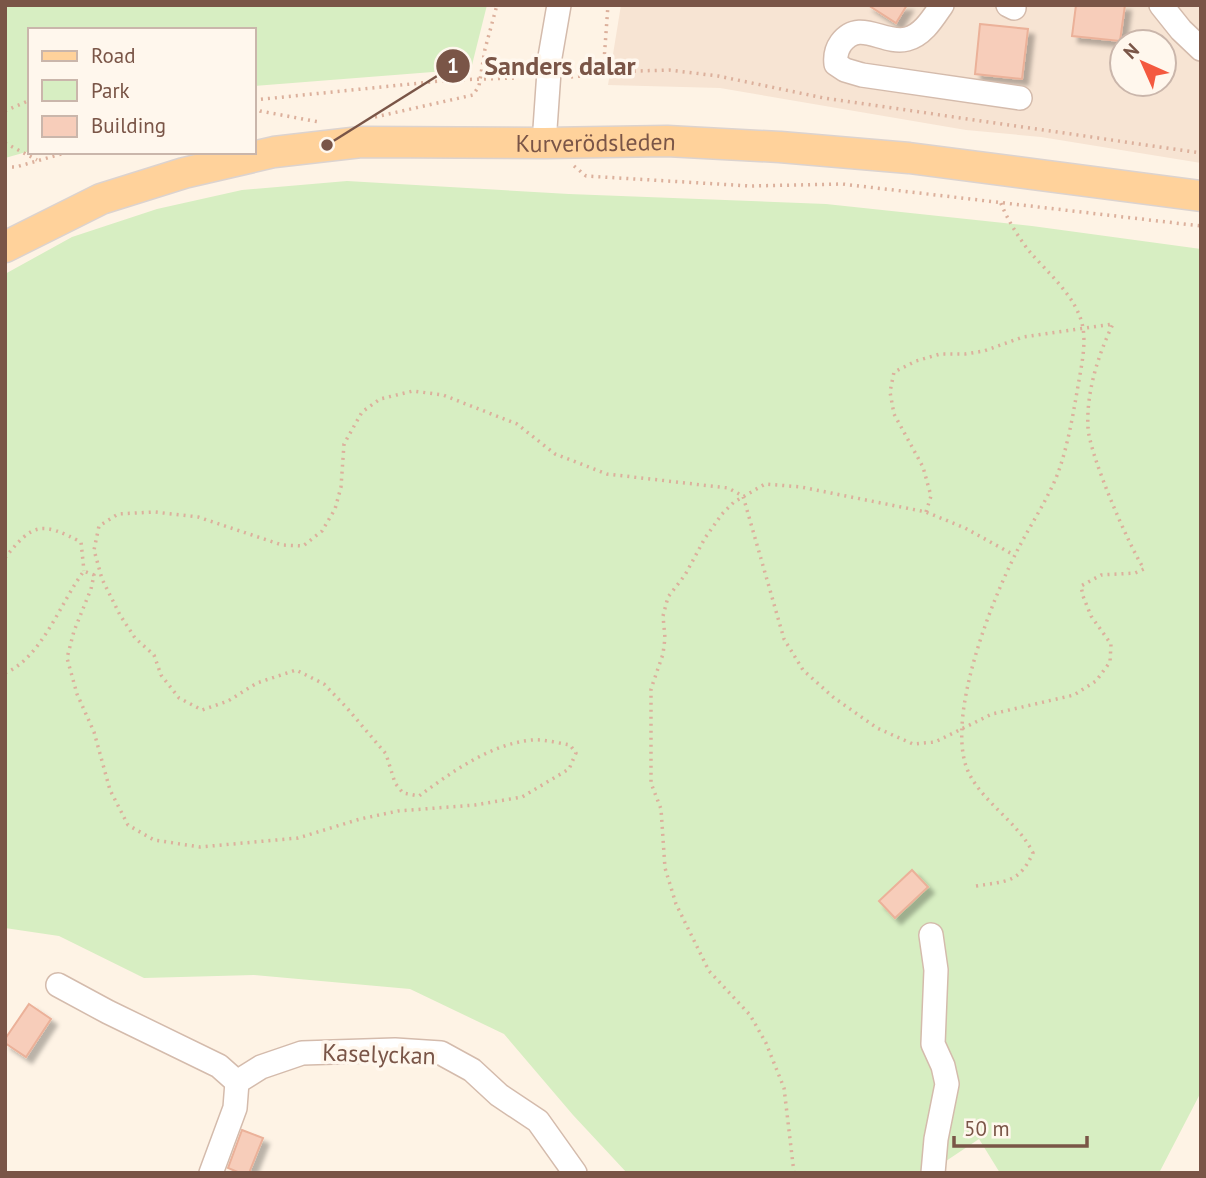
<svg xmlns="http://www.w3.org/2000/svg" width="1206" height="1178" font-family="'PT Sans',sans-serif">
	<style>
		.residential { fill: #f7e4d3; fill-rule: evenodd }
		.green { fill: #d7eec2 }
		.building { fill: #f7cdba; stroke: #ebb199; stroke-width: 2; filter: url(#shadow) }
		.lines { fill: none; stroke-linecap: round; stroke-linejoin: round }
		.minor-casing { stroke: #d4bbac; stroke-width: 26 }
		.major-casing { stroke: #dcd3cf; stroke-width: 33 }
		.path { stroke: #dcb09c; stroke-width: 3.5; stroke-dasharray: 2 5; stroke-linecap: butt }
		.minor { stroke: #fff; stroke-width: 23 }
		.major { stroke: #ffd29b; stroke-width: 30 }
		.labels { text-anchor: middle; dominant-baseline: central; stroke-width: 7; stroke-linejoin: round; paint-order: stroke }
		.street-label { font-size: 24px; fill: #7a5547; stroke: #fff7ed }
		.leader { fill: none; stroke: #7a5547; stroke-width: 2.5 }
		.callout-dot { fill: #7a5547; stroke: #fff7ed; stroke-width: 2.5 }
		.mark-label { font-size: 21px; text-anchor: middle; font-weight: bold; fill: #fff }
		.callout-label { font-size: 26px; text-anchor: middle; font-weight: bold; fill: #7a5547; stroke: #fff7ed; stroke-width: 7; stroke-linejoin: round; paint-order: stroke }
	</style>
	<defs>
		<filter id="shadow"><feDropShadow dx="6" dy="6" stdDeviation="2" flood-color="#0004"/></filter>
	</defs>
	<rect width="100%" height="100%" fill="#fef3e5"/>
	<path class="residential" d="M 621,5 L 1201,5 L 1201,163 L 1041,137 L 966,130 L 720,88 L 608,85 ZM 1122,42 L 1164,42 L 1164,84 L 1122,84 Z"/>
	<path class="green" d="M 5,5 L 487,5 L 471,69 L 254,86 L 254,30 L 30,30 L 30,151 L 5,158 Z
		M 347,181 L 569,194 L 826,204 L 1032,226 L 1201,249 L 1201,1092 L 1159,1173 L 1000,1173 L 979,1139 L 928,1173 L 627,1173 L 573,1115 L 504,1034 L 410,989 L 254,975 L 144,978 L 59,936 L 5,928 L 5,274 L 72,237 L 157,209 L 242,190 Z"/>
	<path class="building" d="M 868,5 L 907,5 L 896,23 Z
		M 1076,5 L 1125,5 L 1120,41 L 1072,36 Z
		M 980,24 L 1028,29 L 1022,79 L 975,74 Z
		M 912,870 L 928,887 L 895,918 L 879,901 Z
		M 29,1004 L 51,1019 L 26,1057 L 5,1043 L 5,1039 Z
		M 242,1130 L 263,1138 L 249,1173 L 240,1173 L 228,1168 Z"/>
	<g class="lines">
		<defs>
			<path id="minor" d="M 942,5 C 933,18 923,35 907,39 C 883,45 860,18 841,43 C 836,50 835,56 836,64 L 845,70 L 862,75 L 1020,98
				M 1008,5 L 1014,8
				M 1161,5 L 1181,30 L 1201,49
				M 544,143 L 550,57 L 559,5
				M 931,935 L 936,970 L 933,1044 L 943,1066 L 947,1084 L 936,1139 L 933,1173
				M 58,985 L 108,1012 L 219,1066 L 237,1082
				M 237,1082 L 261,1067 L 302,1053 L 395,1050 L 441,1053 L 472,1070 L 499,1095 L 538,1121 L 575,1173
				M 211,1173 L 235,1108 L 237,1082"/>
			<g id="major">
				<path id="s1" d="M 5,247 L 101,199 L 184,173 L 274,152 L 361,142 L 544,143 L 667,141 L 780,147 L 909,158 L 1201,196"/>
			</g>
		</defs>
		<use href="#minor" class="minor-casing"/>
		<use href="#major" class="major-casing"/>
		<path class="path" d="M 603,75 L 608,5
			M 571,77 L 637,71 L 669,70 L 718,76 L 824,98 L 1201,153
			M 254,100 L 450,80 L 517,78
			M 254,107 L 260,111 L 319,122
			M 5,111 L 30,100
			M 375,117 L 473,95 L 479,86 L 485,49 L 497,5
			M 5,143 L 37,160
			M 574,166 L 586,176 L 750,186 L 842,184 L 1201,226
			M 5,167 L 16,167 L 68,152
			M 5,558 C 33,522 42,522 81,542 L 84,571
			M 5,673 C 42,658 61,601 84,571 L 94,575 L 91,589 L 74,631 L 67,658 L 77,694 L 94,732 L 110,790 L 128,825 L 154,840 L 200,847 L 298,838 L 360,819 L 398,811 L 475,805 L 522,797 L 569,769 L 576,753 L 570,745 C 558,743 544,739 532,740 C 490,744 452,772 419,796 L 403,793 L 395,783 L 386,754 L 347,708 L 324,684 L 296,670 L 257,683 L 228,701 L 202,710 L 179,698 L 161,675 L 154,655 L 135,638 L 120,615 L 102,579 L 94,550 L 99,526 L 118,514 L 155,512 L 198,517 L 282,545 L 303,546 L 322,531 L 335,509 L 341,487 L 344,444 L 362,412 L 380,399 L 413,391 L 443,395 L 517,424 L 555,454 L 607,474 L 728,488 L 743,496 L 784,639 L 803,670 L 833,697 L 877,728 L 913,744 L 935,742 L 992,714 L 1074,695 L 1096,681 L 1110,662 L 1111,644 L 1091,616 L 1083,596 L 1081,586 L 1101,575 L 1135,573 L 1144,569 C 1128,544 1090,456 1088,428 C 1086,393 1098,355 1113,324 L 1023,337 L 984,351 L 965,354 L 940,354 L 916,361 L 894,372 L 890,392 L 894,414 L 923,467 L 931,496 L 926,512
			M 976,886 C 1007,881 1019,883 1033,853 C 1018,821 977,799 966,766 C 948,712 991,602 1016,553 C 1029,527 1047,501 1058,473 C 1068,445 1073,415 1078,386 C 1081,368 1086,347 1083,328 C 1078,298 1048,273 1029,251 C 1017,235 1007,219 1000,201
			M 794,1173 L 784,1088 L 766,1043 L 750,1015 L 709,971 L 676,904 L 665,868 L 661,809 L 651,783 L 651,689 L 663,654 L 665,638 L 663,616 L 668,597 L 685,575 L 705,538 L 722,514 L 734,502 L 765,484 L 801,487 L 926,512 L 965,528 L 1014,555"/>
		<use href="#minor" class="minor"/>
		<use href="#major" class="major"/>
	</g>
	<g class="labels">
		<g class="street-label">
			<text stroke="none"><textPath href="#s1" startOffset="609">Kurverödsleden</textPath></text>
			<text transform="translate(379 1054) rotate(2)">Kaselyckan</text>
		</g>
	</g>
	<path class="leader" d="M327 145L453 66"/>
	<g class="callout-dot">
		<circle cx="327" cy="145" r="7"/>
		<circle cx="453" cy="66" r="18"/>
	</g>
	<g class="mark-label">
		<text x="453" y="73">1</text>
	</g>
	<g class="callout-label">
		<text x="560" y="75">Sanders dalar</text>
	</g>
	<rect width="1206" height="1178" fill="none" stroke="#7a5547" stroke-width="14"/>
	<rect x="28" y="28" width="228" height="126" fill="#fff7ed" stroke="#cab6ab" stroke-width="2"/>
	<rect x="42" y="51" width="35" height="10" fill="#ffd29b" stroke="#cab6ab" stroke-width="2"/>
	<text x="91" y="63" font-size="21" fill="#7a5547">Road</text>
	<rect x="42" y="80" width="35" height="21" fill="#d7eec2" stroke="#cab6ab" stroke-width="2"/>
	<text x="91" y="98" font-size="21" fill="#7a5547">Park</text>
	<rect x="42" y="116" width="35" height="21" fill="#f7cdba" stroke="#cab6ab" stroke-width="2"/>
	<text x="91" y="133" font-size="21" fill="#7a5547">Building</text>
	<g transform="translate(1143 63) rotate(315)"><circle r="33" fill="#fff7ed" stroke="#cab6ab" stroke-width="2"/>
	<path d="M0-5L12 26L0 18L-12 26Z" fill="#f4593f"/>
	<text y="-10" font-size="19" font-weight="bold" text-anchor="middle" fill="#7a5547">N</text>
	</g>
	<path d="M954 1136v10h133v-10" fill="none" stroke="#7a5547" stroke-width="3.5"/>
	<text x="964" y="1136" font-size="21" fill="#7a5547" stroke="#fff7ed" stroke-width="5" paint-order="stroke">50 m</text>
</svg>
